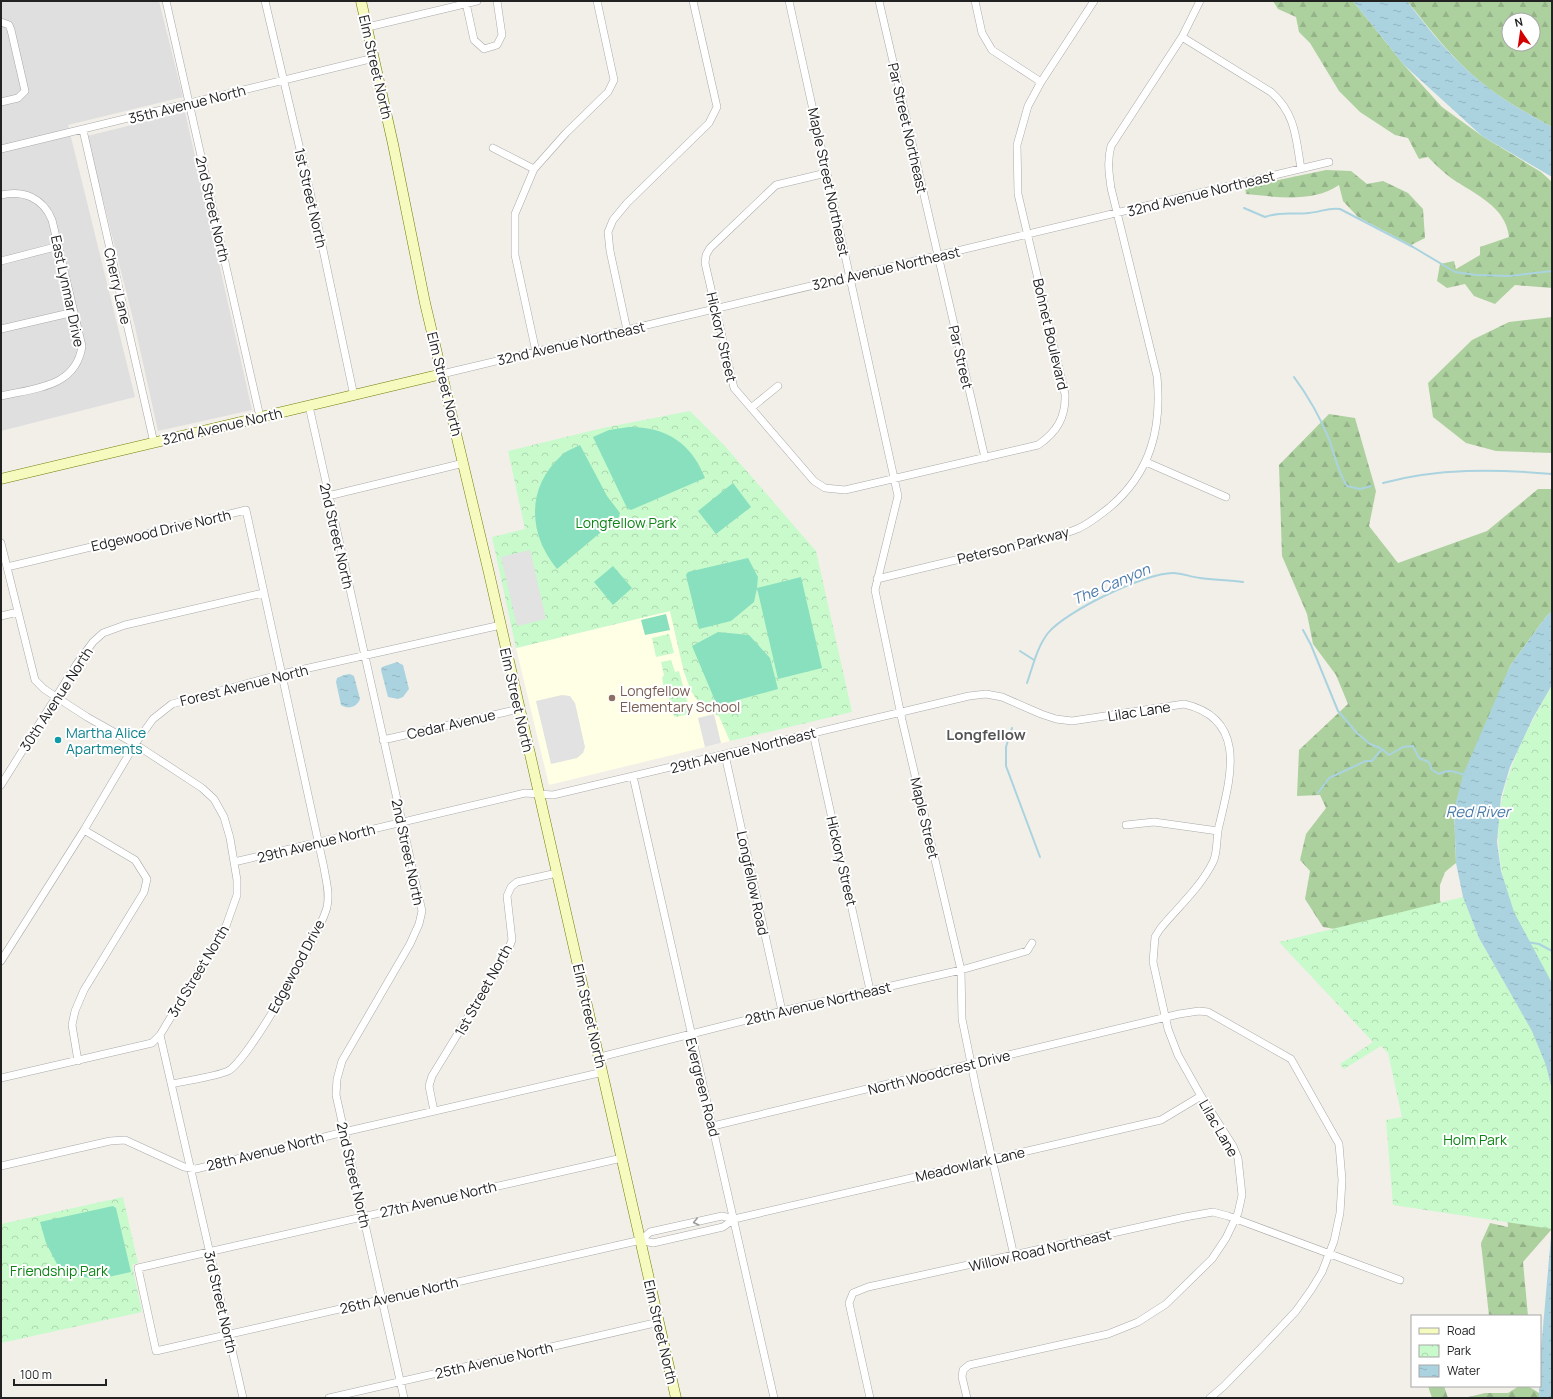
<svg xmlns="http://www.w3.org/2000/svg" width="1553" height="1399" font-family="Manrope,sans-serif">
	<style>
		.residential { fill: #e0dfdf }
		.education { fill: #ffffe5 }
		.forest { fill: url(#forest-firs); fill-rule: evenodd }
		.park { fill: url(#park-crowns) }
		.pitch { fill: #88e0be }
		.parking { fill: #e2e2e2 }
		.water { fill: url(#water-ripples) }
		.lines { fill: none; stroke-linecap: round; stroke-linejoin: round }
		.stream { stroke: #aad3df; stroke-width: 2 }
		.street-casing { stroke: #a9a9a9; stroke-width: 8 }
		.secondary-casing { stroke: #707d05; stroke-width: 11 }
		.street { stroke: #fff; stroke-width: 7 }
		.secondary { stroke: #f7fabf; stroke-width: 10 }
		.oneway { stroke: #9c9c9c }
		.education-dot { fill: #8d6e63; stroke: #fff; stroke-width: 1.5 }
		.culture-dot { fill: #0f9aa8; stroke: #fff; stroke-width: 1.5 }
		.labels { text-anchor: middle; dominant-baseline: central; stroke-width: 4; stroke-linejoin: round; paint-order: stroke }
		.street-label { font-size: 14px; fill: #222; stroke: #fff }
		.park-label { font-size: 14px; fill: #0c8416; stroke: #fff }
		.education-label { font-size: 14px; fill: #785e54; stroke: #fff; text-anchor: start }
		.culture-label { font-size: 14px; fill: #0d838f; stroke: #fff; text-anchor: start }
		.water-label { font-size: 15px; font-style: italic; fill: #4a7aab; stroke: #fff }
		.neighbourhood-label { font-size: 15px; font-weight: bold; fill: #555; stroke: #fff }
	</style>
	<defs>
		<pattern id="forest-firs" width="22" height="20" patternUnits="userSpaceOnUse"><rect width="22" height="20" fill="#add19e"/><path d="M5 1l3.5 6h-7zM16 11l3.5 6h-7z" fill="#95b388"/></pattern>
		<pattern id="park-crowns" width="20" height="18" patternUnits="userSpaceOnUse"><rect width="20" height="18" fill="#c8facc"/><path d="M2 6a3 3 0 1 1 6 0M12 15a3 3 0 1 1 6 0" fill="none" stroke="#acd6af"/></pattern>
		<pattern id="water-ripples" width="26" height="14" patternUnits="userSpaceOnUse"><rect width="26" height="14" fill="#aad3df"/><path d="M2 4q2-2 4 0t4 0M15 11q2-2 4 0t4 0" fill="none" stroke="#92b5bf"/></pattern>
	</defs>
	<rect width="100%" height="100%" fill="#f2efe9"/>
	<path class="residential" d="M 1,1 L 159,1 L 183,97 L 68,125 L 135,397 L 1,431 Z
		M 185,112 L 252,410 L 158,431 L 135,327 L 87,136 Z"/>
	<path class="education" d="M 670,611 L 684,672 L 703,707 L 719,716 L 730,741 L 549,785 L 516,648 Z"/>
	<path class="forest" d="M 1273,1 L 1353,1 L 1404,65 L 1442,107 L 1482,136 L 1541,172 L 1552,182 L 1552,288 L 1515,285 L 1495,304 L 1474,296 L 1465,284 L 1447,288 L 1437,281 L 1440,264 L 1454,261 L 1456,269 L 1480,255 L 1480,247 L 1509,237 C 1506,206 1474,194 1451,178 C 1443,172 1435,164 1428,157 L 1419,159 L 1408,138 L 1395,135 L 1360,112 L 1339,91 L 1310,43 L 1299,32 L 1296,17 L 1278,9 Z
		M 1407,1 L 1552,1 L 1552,127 C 1528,114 1503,100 1482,83 C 1453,60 1430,29 1407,1 ZM 1509,20 L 1533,20 L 1533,44 L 1509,44 Z
		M 1326,170 L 1351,171 L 1367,184 L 1383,181 L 1408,193 L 1423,209 L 1425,238 L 1411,245 L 1358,217 L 1343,201 L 1339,185 C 1313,203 1277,197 1246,194 L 1245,187 Z
		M 1552,317 L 1552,453 L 1496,451 L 1466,443 L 1433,417 L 1428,383 L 1472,340 L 1509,322 Z
		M 1329,414 L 1355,418 L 1376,491 L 1369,526 L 1398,563 L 1487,531 L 1538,489 L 1552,489 L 1552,611 L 1545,618 L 1510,666 L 1454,810 L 1456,863 L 1445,872 L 1440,885 L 1440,900 L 1445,916 L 1493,965 L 1532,1031 L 1546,1065 L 1552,1090 L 1552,1229 L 1523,1262 L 1528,1316 L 1489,1316 L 1481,1243 L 1490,1223 L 1508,1227 L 1500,1136 L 1340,930 L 1323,927 L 1305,899 L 1310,871 L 1300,860 L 1306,834 L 1326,808 L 1320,795 L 1297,796 L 1299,750 L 1348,704 L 1336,675 L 1313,644 L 1307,614 L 1282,556 L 1279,465 Z
		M 1428,1386 L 1444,1386 L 1448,1398 L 1432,1398 Z
		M 1519,1386 L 1528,1386 L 1539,1393 L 1539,1398 L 1464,1398 L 1485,1393 L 1508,1393 Z"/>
	<path class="park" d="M 690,411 L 724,445 L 816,551 L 852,712 L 730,741 L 719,716 L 701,706 L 691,691 L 684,672 L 670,611 L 516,648 L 492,537 L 525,529 L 508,451 L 603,428 Z
		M 669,634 L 674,653 L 656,657 L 652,638 Z
		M 671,660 L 675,672 L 679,671 L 690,712 L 689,714 L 676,717 L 674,716 L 669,698 L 666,697 L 662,678 L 664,675 L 661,662 Z
		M 1552,685 L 1552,983 C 1538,960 1522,936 1513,911 C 1480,820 1507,765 1552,685 Z
		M 1463,897 L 1479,938 L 1532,1031 L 1546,1065 L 1552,1090 L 1552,1229 L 1393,1205 L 1386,1120 L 1402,1117 L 1388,1053 L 1381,1046 L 1344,1069 L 1340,1064 L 1373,1042 L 1279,942 Z
		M 123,1197 L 138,1263 L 132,1265 L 142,1312 L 1,1343 L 1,1224 Z"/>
	<path class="pitch" d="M 629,427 C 667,427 691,443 705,478 L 631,510 L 627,508 L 593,437 L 609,430 Z
		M 580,445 L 607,496 L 620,513 L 619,517 L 557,569 C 528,534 526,488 561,456 C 566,451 574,448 580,445 Z
		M 733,483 L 751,507 L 716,534 L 698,511 Z
		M 748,558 L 758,577 L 757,588 L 801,577 L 822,668 L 778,679 L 757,588 L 754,602 L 731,621 L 699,629 L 686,575 L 688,572 Z
		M 613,566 L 632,588 L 613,605 L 594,582 Z
		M 666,614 L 670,630 L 645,635 L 641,620 Z
		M 718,632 L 749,635 L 770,658 L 778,689 L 720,705 L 716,703 L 692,646 Z
		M 113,1206 L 116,1208 L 131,1272 L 99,1279 L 78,1276 L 58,1266 L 46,1243 L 40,1222 Z"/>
	<path class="parking" d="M 530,550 L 546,619 L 517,626 L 501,557 Z
		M 562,695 L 570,696 L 575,703 L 585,747 L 583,753 L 577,758 L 551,764 L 536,701 Z
		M 714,714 L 721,743 L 705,747 L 698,718 Z"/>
	<path class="water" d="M 1353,1 L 1407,1 C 1429,30 1453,60 1482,83 C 1503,100 1528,114 1552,127 L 1552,177 L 1482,136 L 1404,65 Z
		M 1552,611 L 1552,685 L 1533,718 L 1510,767 L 1501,797 L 1497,842 L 1501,871 L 1514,912 L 1552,983 L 1552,1090 L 1546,1065 L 1532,1031 L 1479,938 L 1463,897 L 1456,863 L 1454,810 L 1463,775 L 1510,666 L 1545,618 Z
		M 397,662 L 403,665 L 409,689 L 403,697 L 398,699 L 388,697 L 381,670 L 382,667 Z
		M 350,674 L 354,676 L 360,699 C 357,707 348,710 341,705 L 336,682 L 337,678 L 344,675 Z
		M 1552,1225 L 1552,1398 L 1539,1398 L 1540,1361 Z"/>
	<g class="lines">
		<path class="stream" d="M 1244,208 L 1265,217 C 1282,211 1292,215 1309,213 C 1321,212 1329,207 1340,209 L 1413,247 L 1455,272 L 1476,275 L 1510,276 L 1552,271
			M 1294,377 C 1308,396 1320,417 1329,439 C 1335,455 1337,471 1347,486 L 1360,489 L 1371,486
			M 1383,483 C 1438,468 1495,469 1552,474
			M 1303,630 L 1311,645 L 1338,711 L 1357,733 L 1370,744 L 1382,749 L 1389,755 L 1403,747 L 1413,746 L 1419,758 L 1429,762 L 1432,770 L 1439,774 C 1450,768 1454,772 1465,775
			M 1020,651 L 1034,660
			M 1027,683 C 1033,666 1037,647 1048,633 C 1066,611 1145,573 1173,573 C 1182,573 1191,577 1200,578 C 1214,580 1229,580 1243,582
			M 1012,728 L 1006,747 L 1006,766 L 1040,857
			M 1318,793 L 1329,778 L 1366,761 L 1372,761 L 1382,749
			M 1527,942 L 1539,944 L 1552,951"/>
		<defs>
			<path id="street" d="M 166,1 L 260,417
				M 265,1 L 318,226 L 354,396
				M 789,1 L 898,496 L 875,590 L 902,720 L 961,970 L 962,1019 L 976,1088 L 1014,1256
				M 879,1 L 985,458
				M 975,1 L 982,33 L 992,50 L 1041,82
				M 466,3 L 474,40 L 484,49 L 497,45 L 502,35 L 497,1
				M 1,22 L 9,25 L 11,30 L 25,91 L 18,98 L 1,102
				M 368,27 L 477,1
				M 1182,37 L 1271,92 C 1296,114 1296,139 1301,169
				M 83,130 L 154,443
				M 493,148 L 534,169
				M 1,149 L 374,58
				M 826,173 L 776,185 L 710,248 L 706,255 L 705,263 L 734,388 L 814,481 L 825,488 L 845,490 L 1038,445 C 1057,432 1066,417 1065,394 L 1018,194 L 1017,145 L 1028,106 L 1041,82 L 1094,1
				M 1,195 C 24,190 43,198 52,220 L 82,346 C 76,388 34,388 1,396
				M 1,261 L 59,246
				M 1,329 L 74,312
				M 627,330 L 610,251 L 608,232 L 613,220 L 627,203 L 709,123 L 717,107 L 693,1
				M 536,352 L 515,255 L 515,214 L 534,169 L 566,133 L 608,92 L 614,80 L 597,1
				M 442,374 L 1329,162
				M 309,406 L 422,911 L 419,924 L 410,944 L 342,1061 L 337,1079 L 336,1095 L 404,1398
				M 751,408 L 778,386
				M 1146,462 L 1226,497
				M 328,496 L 464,463
				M 1,543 L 35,680 L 44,689 L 87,717 L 135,744 L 202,788 L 214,799 L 224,817 L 230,838 L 237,880 L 237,895 L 226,926 L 160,1035 L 243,1398
				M 7,567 L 246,510 L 324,868 C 326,881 330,893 327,907 C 321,932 249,1060 228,1071 C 218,1076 185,1081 172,1084
				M 877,579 C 914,570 952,561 989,552 C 1018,545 1049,540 1077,529 C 1089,524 1100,515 1110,507 C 1151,472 1162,428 1157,376 L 1111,188 C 1109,173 1107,161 1111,146 L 1182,37 L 1200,1
				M 1,616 L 18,612
				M 813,733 L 870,990
				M 383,740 L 519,709
				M 725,755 L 782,1011
				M 633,776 L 774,1398
				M 1,785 L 76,665 L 93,642 L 103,633 L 125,625 L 263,593
				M 1126,825 L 1154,822 L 1218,831
				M 234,862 L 525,793 L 553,795 L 969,696 L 986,694 L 1002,697 L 1041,714 L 1056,719 L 1072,721 L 1184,704 C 1249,719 1230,779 1219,826 C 1216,837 1218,852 1213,862 C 1200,888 1178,907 1160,929 L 1155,937 L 1153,962 L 1168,1029 L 1178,1055 L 1201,1096 L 1233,1146 L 1238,1158 L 1242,1195 L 1238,1213 L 1226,1238 L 1212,1259 L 1166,1304 L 1138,1322 L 1108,1334 L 969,1365 L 963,1370 L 962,1377 L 967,1398
				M 1,961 L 84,830 L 135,744 L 153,719 L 172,704 L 282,674 L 501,625
				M 600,1057 L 782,1011 L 961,970 L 1027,951 L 1032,943
				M 78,1061 L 72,1025 L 75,1011 L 84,990 L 144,892 L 147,879 L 135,860 L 84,830
				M 1,1078 L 152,1043 L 160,1035
				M 434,1111 L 429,1086 L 432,1076 L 506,955 L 512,940 L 507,896 L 511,887 L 517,882 L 557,873
				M 713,1126 L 1179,1014 L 1199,1011 L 1208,1012 L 1291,1059 L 1339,1144 L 1342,1180 L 1340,1213 L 1334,1241 L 1322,1272 L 1311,1290 L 1296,1311 L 1264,1345 L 1224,1386 L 1210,1398
				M 622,1158 L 138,1268 L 156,1351 L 641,1240 L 653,1243 L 723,1227 L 734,1219 L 1161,1120 L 1201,1096
				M 1,1166 L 110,1141 L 125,1140 L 184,1167 L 196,1169 L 344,1132 L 603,1072
				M 641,1240 L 650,1232 L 722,1216 L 734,1219
				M 329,1398 L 659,1322
				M 870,1398 L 849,1303 L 853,1293 L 868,1287 L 1185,1217 L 1213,1212 L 1228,1216 L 1400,1280"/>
			<path id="secondary" d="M 361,1 L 393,144 L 425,303 L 489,573 L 676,1398
				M 1,479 L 442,374"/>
		</defs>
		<use href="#street" class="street-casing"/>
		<use href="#secondary" class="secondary-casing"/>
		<use href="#street" class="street"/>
		<use href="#secondary" class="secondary"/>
	</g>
	<defs><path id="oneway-chevron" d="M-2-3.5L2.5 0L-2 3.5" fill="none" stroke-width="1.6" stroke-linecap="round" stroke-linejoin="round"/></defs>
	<use class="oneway" href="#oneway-chevron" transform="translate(696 1222) rotate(167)"/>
	<circle class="education-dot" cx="612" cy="698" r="4"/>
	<circle class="culture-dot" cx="58" cy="740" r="4"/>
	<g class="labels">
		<g class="street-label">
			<text transform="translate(376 67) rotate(77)">Elm Street North</text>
			<text transform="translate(187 104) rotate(-14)">35th Avenue North</text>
			<text transform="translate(908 128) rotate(77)">Par Street Northeast</text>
			<text transform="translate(829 182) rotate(78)">Maple Street Northeast</text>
			<text transform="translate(1201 193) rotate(-14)">32nd Avenue Northeast</text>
			<text transform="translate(311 198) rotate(77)">1st Street North</text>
			<text transform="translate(213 209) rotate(77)">2nd Street North</text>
			<text transform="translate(886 268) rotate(-13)">32nd Avenue Northeast</text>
			<text transform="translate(118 286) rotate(77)">Cherry Lane</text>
			<text transform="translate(68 291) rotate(78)">East Lynmar Drive</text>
			<text transform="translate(1051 334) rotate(77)">Bohnet Boulevard</text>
			<text transform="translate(722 337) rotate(77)">Hickory Street</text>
			<text transform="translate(571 343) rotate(-13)">32nd Avenue Northeast</text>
			<text transform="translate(961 357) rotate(77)">Par Street</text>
			<text transform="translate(445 384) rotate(76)">Elm Street North</text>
			<text transform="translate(222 426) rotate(-13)">32nd Avenue North</text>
			<text transform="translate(161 530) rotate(-13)">Edgewood Drive North</text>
			<text transform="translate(337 536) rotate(77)">2nd Street North</text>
			<text transform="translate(1013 545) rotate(-14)">Peterson Parkway</text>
			<text transform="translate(244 685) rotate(-14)">Forest Avenue North</text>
			<text transform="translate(56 699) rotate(-57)">30th Avenue North</text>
			<text transform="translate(517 700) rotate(77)">Elm Street North</text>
			<text transform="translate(1139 711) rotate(-9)">Lilac Lane</text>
			<text transform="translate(451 724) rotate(-13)">Cedar Avenue</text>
			<text transform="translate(743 750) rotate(-14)">29th Avenue Northeast</text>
			<text transform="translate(925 818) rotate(77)">Maple Street</text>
			<text transform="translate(316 843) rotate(-14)">29th Avenue North</text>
			<text transform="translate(408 852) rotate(78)">2nd Street North</text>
			<text transform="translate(842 861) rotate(77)">Hickory Street</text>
			<text transform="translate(753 883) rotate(78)">Longfellow Road</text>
			<text transform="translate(296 966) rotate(-62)">Edgewood Drive</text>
			<text transform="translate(198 971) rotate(-59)">3rd Street North</text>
			<text transform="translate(483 990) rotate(-61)">1st Street North</text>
			<text transform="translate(818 1003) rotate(-13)">28th Avenue Northeast</text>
			<text transform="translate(590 1016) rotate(77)">Elm Street North</text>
			<text transform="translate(939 1072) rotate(-14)">North Woodcrest Drive</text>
			<text transform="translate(703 1087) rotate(76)">Evergreen Road</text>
			<text transform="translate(1219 1128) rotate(60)">Lilac Lane</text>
			<text transform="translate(265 1151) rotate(-14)">28th Avenue North</text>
			<text transform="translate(970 1164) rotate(-13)">Meadowlark Lane</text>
			<text transform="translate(354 1175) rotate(77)">2nd Street North</text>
			<text transform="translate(438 1199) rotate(-13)">27th Avenue North</text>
			<text transform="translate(1040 1250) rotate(-13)">Willow Road Northeast</text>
			<text transform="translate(399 1295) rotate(-13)">26th Avenue North</text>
			<text transform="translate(221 1302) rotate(77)">3rd Street North</text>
			<text transform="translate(661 1332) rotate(77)">Elm Street North</text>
			<text transform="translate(494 1360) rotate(-13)">25th Avenue North</text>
		</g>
		<g class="park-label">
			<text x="626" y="522">Longfellow Park</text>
			<text x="1475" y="1139">Holm Park</text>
			<text x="59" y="1270">Friendship Park</text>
		</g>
		<g class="education-label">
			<text x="620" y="690">Longfellow<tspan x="620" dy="16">Elementary School</tspan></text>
		</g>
		<g class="culture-label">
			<text x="66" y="732">Martha Alice<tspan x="66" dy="16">Apartments</tspan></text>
		</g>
		<g class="water-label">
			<text transform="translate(1111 584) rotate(-23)">The Canyon</text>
			<text x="1478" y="811">Red River</text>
		</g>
		<g class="neighbourhood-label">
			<text x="986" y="734">Longfellow</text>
		</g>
	</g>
	<rect width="1553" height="1399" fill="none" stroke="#222222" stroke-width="4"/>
	<rect x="1411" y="1315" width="130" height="72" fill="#ffffff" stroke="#a7a7a7"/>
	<rect x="1419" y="1328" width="20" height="6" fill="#f7fabf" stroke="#a7a7a7"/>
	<text x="1447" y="1335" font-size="12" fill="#222222">Road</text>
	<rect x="1419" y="1345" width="20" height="12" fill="url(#park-crowns)" stroke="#a7a7a7"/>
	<text x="1447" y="1355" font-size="12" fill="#222222">Park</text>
	<rect x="1419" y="1365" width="20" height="12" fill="url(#water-ripples)" stroke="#a7a7a7"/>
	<text x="1447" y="1375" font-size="12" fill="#222222">Water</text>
	<g transform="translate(1521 32) rotate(347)"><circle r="19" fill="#ffffff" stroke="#a7a7a7"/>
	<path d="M0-3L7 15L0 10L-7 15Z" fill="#d40000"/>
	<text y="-6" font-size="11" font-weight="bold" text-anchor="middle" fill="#222222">N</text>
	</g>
	<path d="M14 1379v6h92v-6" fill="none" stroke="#222222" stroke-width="2"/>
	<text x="20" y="1379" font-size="12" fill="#222222" stroke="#ffffff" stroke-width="3" paint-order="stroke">100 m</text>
</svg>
